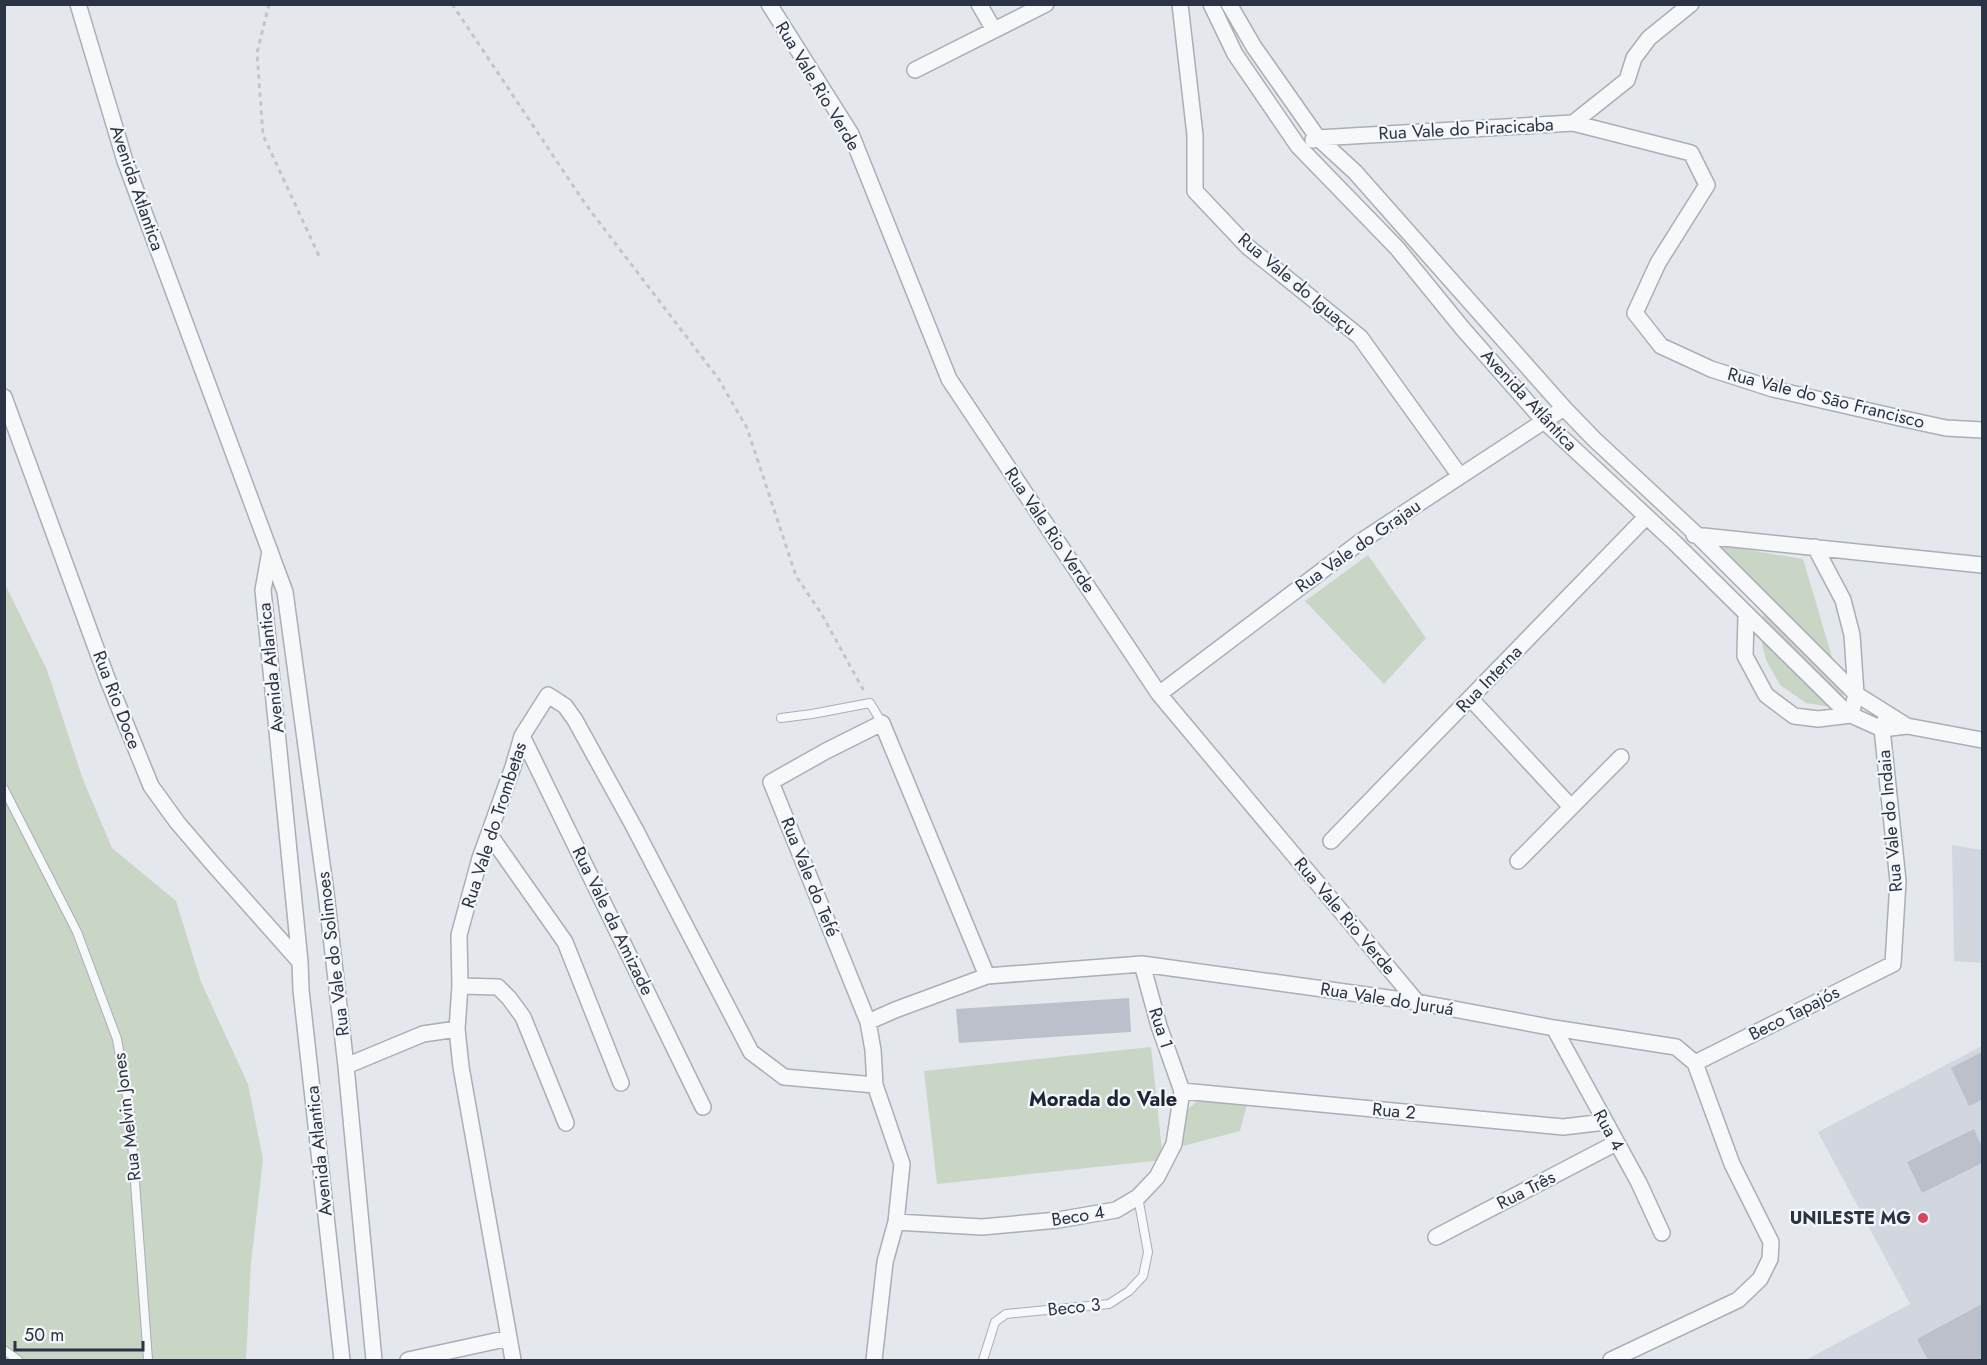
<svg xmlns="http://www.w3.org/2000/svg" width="1987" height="1365" font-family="Jost,sans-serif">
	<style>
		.built { fill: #d2d6de }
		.green { fill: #c9d6c5 }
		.building { fill: #bbc0ca }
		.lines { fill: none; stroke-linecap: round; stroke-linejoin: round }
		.lane-casing { stroke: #a9aeb7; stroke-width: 10 }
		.street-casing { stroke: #a9aeb7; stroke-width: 18 }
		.path { stroke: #c2c5cb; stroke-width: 3; stroke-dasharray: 4.5 4.5; stroke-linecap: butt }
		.lane { stroke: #f7f8fa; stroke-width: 8 }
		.street { stroke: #f7f8fa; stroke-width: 15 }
		.poi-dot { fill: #d1495b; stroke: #f4f6f9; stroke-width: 2 }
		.labels { text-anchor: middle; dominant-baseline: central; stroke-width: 4.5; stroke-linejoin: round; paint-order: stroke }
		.street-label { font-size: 18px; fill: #2b3445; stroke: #f4f6f9 }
		.poi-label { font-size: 18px; font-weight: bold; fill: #2b3445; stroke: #f4f6f9; text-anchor: end }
		.neighbourhood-label { font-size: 20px; font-weight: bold; fill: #1d2536; stroke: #f4f6f9 }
	</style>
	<rect width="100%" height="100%" fill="#e4e7ec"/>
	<path class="built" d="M 1952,845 L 1982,850 L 1982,963 L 1954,961 Z
		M 1982,1046 L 1982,1360 L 1806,1360 L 1910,1304 L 1818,1132 Z"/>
	<path class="green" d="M 1707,543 L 1803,559 L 1845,701 L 1831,707 L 1806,703 L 1780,685 L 1766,660 L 1760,635 L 1766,602 Z
		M 1368,555 L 1426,638 L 1384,684 L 1305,601 Z
		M 4,582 L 47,670 L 82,777 L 112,848 L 176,901 L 201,982 L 248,1084 L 263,1159 L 251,1263 L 246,1360 L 5,1360 Z
		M 1151,1047 L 1163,1160 L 937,1184 L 924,1071 Z
		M 1202,1097 L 1248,1100 L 1240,1131 L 1183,1146 L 1188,1109 Z"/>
	<path class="building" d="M 1129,998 L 1131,1032 L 959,1043 L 956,1009 Z
		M 1982,1052 L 1982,1100 L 1969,1106 L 1951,1068 Z
		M 1974,1129 L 1982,1147 L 1982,1163 L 1922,1193 L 1907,1162 Z
		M 1982,1304 L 1982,1360 L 1928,1360 L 1917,1339 Z"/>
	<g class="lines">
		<defs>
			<path id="lane" d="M 781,718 L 812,714 L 870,703 L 882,723
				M 4,789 L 77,932 L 117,1039 L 130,1114 L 148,1360
				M 4,1350 L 18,1360
				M 983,1360 L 995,1322 L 1006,1314 L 1109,1304 L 1129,1291 L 1143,1276 L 1148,1252 L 1138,1197"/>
			<path id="street" d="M 78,4 L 125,161 L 285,592 L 326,893 L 346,1066 L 374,1360
				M 769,4 L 851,134 L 949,379 L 1159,694 L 1417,1002
				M 979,4 L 994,30
				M 1180,4 L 1195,135 L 1195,191 L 1248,247 L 1360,337 L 1460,476
				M 1211,4 L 1235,54 L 1298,146 L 1397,248 L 1463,329 L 1544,421 L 1675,543 L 1843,709 L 1851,715 L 1882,729 L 1907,726 L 1982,740
				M 1229,4 L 1254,47 L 1318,138 L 1355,172 L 1564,408 L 1594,439 L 1696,534 L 1856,694 L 1907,726
				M 915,70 L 1046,4
				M 1573,123 L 1691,153 L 1707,185 L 1658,263 L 1635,313 L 1661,346 L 1711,369 L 1773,389 L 1900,418 L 1946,428 L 1982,430
				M 1313,140 L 1318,138 L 1573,123 L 1627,80 L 1634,58 L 1649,38 L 1691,4
				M 4,397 L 107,678 L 151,786 L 177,822 L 212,863 L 300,962
				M 1694,535 L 1982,565
				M 270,551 L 263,590 L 300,962 L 301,990 L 342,1360
				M 1746,615 L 1745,656 L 1766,695 L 1794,716 L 1818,719 L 1851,715 L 1856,694 L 1852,635 L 1843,600 L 1815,547
				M 1159,694 L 1360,542 L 1564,408
				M 1471,699 L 1571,807
				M 522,736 L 703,1107
				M 489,834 L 565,942 L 621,1083
				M 1331,841 L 1646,517
				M 1518,861 L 1621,757
				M 460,986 L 498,987 L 509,998 L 523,1017 L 566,1123
				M 868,1022 L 895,1010 L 987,976 L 1142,964 L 1417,1002 L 1554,1028 L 1676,1047 L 1695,1063 L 1732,1164 L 1771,1242 L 1770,1259 L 1760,1279 L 1738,1300 L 1611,1360
				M 1554,1028 L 1639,1183 L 1662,1233
				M 1695,1063 L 1893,964 L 1898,881 L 1882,729 L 1884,722
				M 346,1066 L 423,1034 L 457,1029
				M 1182,1091 L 1563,1127 L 1605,1122
				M 896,1222 L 982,1227 L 1058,1220 L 1116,1210 L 1138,1197 L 1157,1177 L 1174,1144 L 1182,1091 L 1159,1026 L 1142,964
				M 1436,1237 L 1616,1143
				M 408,1360 L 509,1338
				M 513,1360 L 461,1067 L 457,1029 L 460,986 L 459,935 L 480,858 L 513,767 L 522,736 L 548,695 L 565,706 L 575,720 L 634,827 L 751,1052 L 784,1077 L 875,1085
				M 874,1360 L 885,1262 L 896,1222 L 902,1164 L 875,1085 L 873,1050 L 868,1022 L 771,782 L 826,751 L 882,723 L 987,976"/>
		</defs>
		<use href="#lane" class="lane-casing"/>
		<use href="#street" class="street-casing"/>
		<path class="path" d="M 269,4 L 257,53 L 263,135 L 320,258
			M 452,4 L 586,205 L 718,378 L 747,428 L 796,576 L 821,613 L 865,693"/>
		<use href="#lane" class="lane"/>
		<use href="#street" class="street"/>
	</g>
	<circle class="poi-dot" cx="1923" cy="1218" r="6"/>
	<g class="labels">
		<g class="street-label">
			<text transform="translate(818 86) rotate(59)">Rua Vale Rio Verde</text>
			<text transform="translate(1466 129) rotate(-3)">Rua Vale do Piracicaba</text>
			<text transform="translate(137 188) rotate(71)">Avenida Atlantica</text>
			<text transform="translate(1297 284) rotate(40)">Rua Vale do Iguaçu</text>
			<text transform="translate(1826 398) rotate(14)">Rua Vale do São Francisco</text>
			<text transform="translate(1529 400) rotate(47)">Avenida Atlântica</text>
			<text transform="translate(1050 530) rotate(56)">Rua Vale Rio Verde</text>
			<text transform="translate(1358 546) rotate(-35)">Rua Vale do Grajau</text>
			<text transform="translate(271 668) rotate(-96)">Avenida Atlantica</text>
			<text transform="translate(1489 679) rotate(-46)">Rua Interna</text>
			<text transform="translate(117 700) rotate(69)">Rua Rio Doce</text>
			<text transform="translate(1890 821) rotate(-95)">Rua Vale do Indaia</text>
			<text transform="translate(494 825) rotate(-72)">Rua Vale do Trombetas</text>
			<text transform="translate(810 877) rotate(68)">Rua Vale do Tefé</text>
			<text transform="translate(1345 916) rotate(50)">Rua Vale Rio Verde</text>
			<text transform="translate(613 921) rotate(64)">Rua Vale da Amizade</text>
			<text transform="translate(333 954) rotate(-97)">Rua Vale do Solimoes</text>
			<text transform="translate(1387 999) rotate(9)">Rua Vale do Juruá</text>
			<text transform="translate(1794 1013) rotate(-27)">Beco Tapajós</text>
			<text transform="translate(1161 1028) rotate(72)">Rua 1</text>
			<text transform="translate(1394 1111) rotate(5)">Rua 2</text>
			<text transform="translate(127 1117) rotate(-97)">Rua Melvin Jones</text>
			<text transform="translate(1609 1130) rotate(61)">Rua 4</text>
			<text transform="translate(319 1151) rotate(-96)">Avenida Atlantica</text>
			<text transform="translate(1526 1190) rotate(-27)">Rua Três</text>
			<text transform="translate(1078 1216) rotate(-9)">Beco 4</text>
			<text transform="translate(1074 1307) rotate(-6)">Beco 3</text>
		</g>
		<g class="poi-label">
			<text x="1911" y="1218">UNILESTE MG</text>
		</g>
		<g class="neighbourhood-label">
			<text x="1103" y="1099">Morada do Vale</text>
		</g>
	</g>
	<rect width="1987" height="1365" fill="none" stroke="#2b3445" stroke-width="12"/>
	<path d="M15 1341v9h128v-9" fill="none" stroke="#2b3445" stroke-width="3"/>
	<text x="24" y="1341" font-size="18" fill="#2b3445" stroke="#f4f6f9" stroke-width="4.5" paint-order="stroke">50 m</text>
</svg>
